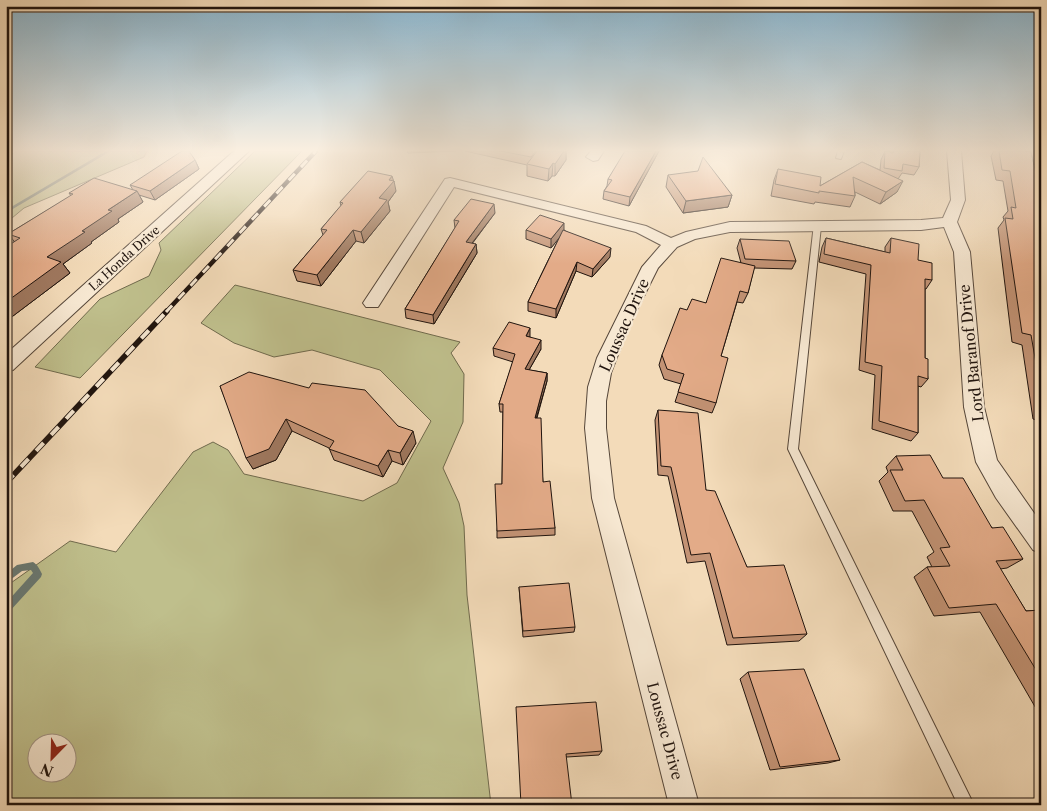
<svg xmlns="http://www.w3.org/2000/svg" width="1047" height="811" font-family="'Libre Caslon Text',serif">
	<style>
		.green { fill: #bfbf8c; stroke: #706a4d; fill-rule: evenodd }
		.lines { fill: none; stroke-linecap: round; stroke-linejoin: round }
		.stream { fill: #6a7870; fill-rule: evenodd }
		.lane-casing { stroke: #554639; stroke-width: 2 }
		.street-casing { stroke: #554639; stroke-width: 2 }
		.lane { fill: #f7e8d2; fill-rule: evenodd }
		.street { fill: #f7e8d2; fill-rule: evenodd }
		.rail-far1-casing { stroke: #20140e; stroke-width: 4.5 }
		.rail-casing { stroke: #20140e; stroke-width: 5.5 }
		.rail-far1 { stroke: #f7e8d2; stroke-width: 3; stroke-dasharray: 9; stroke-linecap: butt }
		.rail { stroke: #f7e8d2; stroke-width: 4; stroke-dasharray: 11; stroke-linecap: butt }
		.wall { fill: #c39375; stroke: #20140e }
		.shaded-wall { fill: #9f785f; stroke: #20140e }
		.building { fill: #e3ab88; stroke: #20140e }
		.labels { text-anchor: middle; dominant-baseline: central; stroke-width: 4.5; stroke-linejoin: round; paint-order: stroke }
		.far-street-label { font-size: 12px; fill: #20140e; stroke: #f7e8d2 }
		.street-label { font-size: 15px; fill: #20140e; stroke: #f7e8d2 }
	</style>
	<rect width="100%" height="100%" fill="#f3dbb9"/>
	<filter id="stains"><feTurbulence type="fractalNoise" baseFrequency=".004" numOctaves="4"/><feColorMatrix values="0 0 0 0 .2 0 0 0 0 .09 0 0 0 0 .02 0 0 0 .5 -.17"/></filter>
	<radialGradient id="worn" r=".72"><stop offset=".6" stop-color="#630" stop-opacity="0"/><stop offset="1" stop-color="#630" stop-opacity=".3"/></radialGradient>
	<path class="green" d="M 18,151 L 147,151 L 144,157 L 24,208 L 6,223 L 6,157 Z
		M 255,151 L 302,151 L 80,378 L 35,367 L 100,299 L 149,276 L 161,250 L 159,243 Z
		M 235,285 L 460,342 L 451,353 L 464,374 L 463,422 L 443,468 L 459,503 L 464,526 L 467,595 L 491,805 L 6,805 L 6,587 L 8,585 L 70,541 L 116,552 L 193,452 L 213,442 L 228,450 L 244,474 L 363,501 L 397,483 L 431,421 L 380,370 L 312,350 L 274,357 L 234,343 L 201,323 ZM 38,744 L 68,744 L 68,774 L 38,774 Z"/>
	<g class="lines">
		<path class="stream" d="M 106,151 L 111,151 L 6,213 L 6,210 Z
			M 33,562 C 37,564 40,570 42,574 L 41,577 L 9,612 L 6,613 L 6,603 L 33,573 L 31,570 L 22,571 L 6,583 L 6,574 L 17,565 Z"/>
		<defs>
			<path id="lane" d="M 838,151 L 844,151 L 841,159 L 836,158 Z
				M 814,224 L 817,224 L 821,226 L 798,449 L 974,805 L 958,805 L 788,449 Z"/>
			<path id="street" d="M 234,151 L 249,151 L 13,370 L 6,372 L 6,354 Z
				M 591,151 L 604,151 L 598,160 L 593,161 L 586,157 Z
				M 947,151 L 961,151 L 965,200 L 957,222 L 970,252 L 984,407 L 997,460 L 1041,523 L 1041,553 L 1033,550 L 996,498 L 976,462 L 964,407 L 954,252 L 944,227 L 921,230 L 730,232 L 695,239 L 677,247 L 658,268 L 629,326 L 611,373 L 606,401 L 606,428 L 614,498 L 699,805 L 669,805 L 592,498 L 585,428 L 588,387 L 597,358 L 642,267 L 661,245 L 636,232 L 454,187 L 378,307 L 366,307 L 363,303 L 445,179 L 450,178 L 646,226 L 671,238 L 686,232 L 730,222 L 921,220 L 943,218 L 951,200 Z"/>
		</defs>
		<use href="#lane" class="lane-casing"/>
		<use href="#street" class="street-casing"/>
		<use href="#lane" class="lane"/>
		<use href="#street" class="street"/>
		<defs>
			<path id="rail-far1" d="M 166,312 L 316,151"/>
			<path id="rail" d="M 6,483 L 167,311"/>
		</defs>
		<use href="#rail-far1" class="rail-far1-casing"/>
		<use href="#rail" class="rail-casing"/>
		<use href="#rail-far1" class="rail-far1"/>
		<use href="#rail" class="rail"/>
	</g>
	<path class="wall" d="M 407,151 L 456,151 L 408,153 Z
		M 465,151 L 566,151 L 566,160 L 555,176 L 552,176 L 548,181 L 527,176 L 527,165 Z
		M 659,151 L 629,206 L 603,199 L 604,191 L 607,186 L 608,179 Z
		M 885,151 L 890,152 L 890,151 L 920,151 L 919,167 L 914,175 L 902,173 L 898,179 L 897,192 L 880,204 L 855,192 L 855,196 L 850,207 L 815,202 L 814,204 L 771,196 L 774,180 L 778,169 L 820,186 L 862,162 L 880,170 L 881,160 Z
		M 994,151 L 1041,151 L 1041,174 L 1036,174 L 1041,195 L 1041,421 L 1033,419 L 1022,345 L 1012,342 L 998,228 L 1004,220 L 1003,217 L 1008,211 L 1003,181 L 996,180 L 991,156 Z
		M 195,160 L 199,169 L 155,200 L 139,195 L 143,202 L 118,219 L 119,222 L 91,242 L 92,243 L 63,264 L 70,273 L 9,319 L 10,320 L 6,323 L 14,241 L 8,234 L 71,196 L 69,193 L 133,190 L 130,185 Z
		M 668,175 L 732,195 L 728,207 L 683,213 L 666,187 Z
		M 396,191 L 388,202 L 390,211 L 364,243 L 356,241 L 321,286 L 297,281 L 293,270 L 323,235 L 321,229 L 341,206 L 340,202 Z
		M 495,213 L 472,244 L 476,244 L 477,253 L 434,324 L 406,318 L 405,309 L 455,228 L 454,220 Z
		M 526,230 L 564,230 L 610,257 L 592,277 L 576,271 L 556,318 L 528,311 L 528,302 L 559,238 L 551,248 L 526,239 Z
		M 826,238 L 885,252 L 885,247 L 891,238 L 918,260 L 932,280 L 926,289 L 925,289 L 925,358 L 928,379 L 921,387 L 918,386 L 918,433 L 911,441 L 872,429 L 875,375 L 859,370 L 866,274 L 819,262 L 822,247 Z
		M 740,239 L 796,261 L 792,269 L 754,268 L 748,293 L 743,303 L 737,302 L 721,356 L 716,403 L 712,413 L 675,402 L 681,384 L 664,379 L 659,365 L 662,355 L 687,310 L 706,303 L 741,263 L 737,248 Z
		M 530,337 L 541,349 L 529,370 L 547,373 L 547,381 L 537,418 L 543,482 L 555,528 L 555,535 L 497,538 L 497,531 L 502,484 L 503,412 L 500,412 L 499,404 L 513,362 L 494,356 L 493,348 Z
		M 220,386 L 398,426 L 416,443 L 403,465 L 392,461 L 383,477 L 334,460 L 329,448 L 292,431 L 276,460 L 253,469 Z
		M 658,410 L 706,490 L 747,567 L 807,634 L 799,641 L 727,645 L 705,561 L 687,563 L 668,476 L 658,475 L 655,420 Z
		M 896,456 L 943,478 L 1023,559 L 1007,568 L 1000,569 L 1026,611 L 1041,610 L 1041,717 L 980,612 L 934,616 L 914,577 L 927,567 L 932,567 L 927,557 L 934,552 L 912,511 L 893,511 L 879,481 L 888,472 L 886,467 Z
		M 519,587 L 575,627 L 574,632 L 523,637 Z
		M 748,672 L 840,760 L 828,763 L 770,770 L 740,679 Z
		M 516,707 L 602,751 L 599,755 L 567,757 Z"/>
	<path class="shaded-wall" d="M 564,151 L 566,151 L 566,160 L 555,176 L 555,164 Z
		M 656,151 L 659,151 L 629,206 L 630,197 Z
		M 195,160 L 199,169 L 155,200 L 150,191 Z
		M 553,163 L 552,176 L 548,181 L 549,169 Z
		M 392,176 L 394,182 L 394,181 L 396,191 L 388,202 L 390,211 L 364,243 L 361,232 L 389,180 Z
		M 903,181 L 897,192 L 880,204 L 886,192 Z
		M 137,191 L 143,202 L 118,219 L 119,222 L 91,242 L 92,243 L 63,264 L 70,273 L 9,319 L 10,320 L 6,323 L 6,302 L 47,257 L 82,231 L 108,210 Z
		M 732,195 L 728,207 L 683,213 L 686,201 Z
		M 494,204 L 495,213 L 466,251 L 466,242 Z
		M 564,223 L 564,232 L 551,248 L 551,239 Z
		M 353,230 L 356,241 L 321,286 L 317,275 Z
		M 476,244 L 477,253 L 434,324 L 433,315 Z
		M 611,248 L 610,257 L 592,277 L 593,269 Z
		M 577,262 L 576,271 L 556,318 L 556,309 Z
		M 530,328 L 530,337 L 526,336 Z
		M 541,340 L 541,349 L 525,377 L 525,369 Z
		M 547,373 L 547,381 L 534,426 L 535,418 Z
		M 286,419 L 292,431 L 276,460 L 253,469 L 246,458 Z
		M 413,431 L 416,443 L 403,465 L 400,453 Z
		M 388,450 L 392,461 L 383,477 L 378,466 Z"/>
	<path class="building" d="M 182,151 L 189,151 L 195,160 L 150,191 L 130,185 Z
		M 501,151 L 536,151 L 531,157 Z
		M 537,151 L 564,151 L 555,164 L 553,163 L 549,169 L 527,164 Z
		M 625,151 L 656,151 L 630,197 L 604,191 L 612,180 L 608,179 Z
		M 885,151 L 893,153 L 894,151 L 920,151 L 919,167 L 903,164 L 902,171 L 884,168 Z
		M 999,151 L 1025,151 L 1031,152 L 1041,195 L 1041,392 L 1031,335 L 1022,333 L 1005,218 L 1013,219 L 1011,207 L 1016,208 L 1010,171 L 1002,170 Z
		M 1030,151 L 1041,151 L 1041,166 L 1034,165 L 1031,152 Z
		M 703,157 L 732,195 L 686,201 L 668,175 L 698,171 Z
		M 862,162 L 903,181 L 886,192 L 853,177 L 855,196 L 819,191 L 819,193 L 775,184 L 778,169 L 821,177 L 820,186 Z
		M 368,171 L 392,176 L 389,180 L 394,181 L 379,198 L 387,200 L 361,232 L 353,230 L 317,275 L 293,270 L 327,230 L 321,229 L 343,203 L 340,202 Z
		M 94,178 L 137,191 L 108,210 L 112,211 L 82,231 L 85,232 L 47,257 L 61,262 L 6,302 L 6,247 L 20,238 L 8,234 L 73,194 L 69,193 Z
		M 471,199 L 494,204 L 466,242 L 476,244 L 433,315 L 405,309 L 459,221 L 454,220 Z
		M 540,215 L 564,223 L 551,239 L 526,230 Z
		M 563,230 L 611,248 L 593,269 L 577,262 L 556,309 L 528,302 Z
		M 826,238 L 890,253 L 891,238 L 919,244 L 918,260 L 932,263 L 932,280 L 925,279 L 925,358 L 928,359 L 928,379 L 918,376 L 918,433 L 879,421 L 882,366 L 865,362 L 871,265 L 824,254 Z
		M 740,239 L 789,241 L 796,261 L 745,259 Z
		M 721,258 L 755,266 L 748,293 L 740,291 L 721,356 L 728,358 L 716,403 L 678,392 L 684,374 L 667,369 L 662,355 L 680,308 L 687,310 L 692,299 L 706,303 Z
		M 509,322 L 530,328 L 526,336 L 541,340 L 525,369 L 547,373 L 535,418 L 541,418 L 543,482 L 550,481 L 555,528 L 497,531 L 495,484 L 502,484 L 503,404 L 499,404 L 515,354 L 493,348 Z
		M 249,372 L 309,388 L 312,383 L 365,390 L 398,426 L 413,431 L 400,453 L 388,450 L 378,466 L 329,449 L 334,441 L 286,419 L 269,449 L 246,458 L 220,386 Z
		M 658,410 L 698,413 L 706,490 L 715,491 L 747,567 L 784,565 L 807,634 L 733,638 L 710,553 L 691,555 L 671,467 L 661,466 Z
		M 930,455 L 943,478 L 963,478 L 992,528 L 1003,527 L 1023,559 L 996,561 L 1026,611 L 1041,610 L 1041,678 L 996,604 L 949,608 L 927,567 L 950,566 L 940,548 L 950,547 L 924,500 L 905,501 L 890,470 L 903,470 L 896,456 Z
		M 569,583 L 575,627 L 523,631 L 519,587 Z
		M 804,669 L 840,760 L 780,767 L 748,672 Z
		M 596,702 L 602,751 L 566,754 L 572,805 L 521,805 L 516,707 Z"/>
	<linearGradient id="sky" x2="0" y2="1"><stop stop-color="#89b7d2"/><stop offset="0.57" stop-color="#faefe0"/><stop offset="1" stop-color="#faefe0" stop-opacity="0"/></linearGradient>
	<rect width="1047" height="264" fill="url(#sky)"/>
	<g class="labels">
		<g class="far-street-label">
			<text transform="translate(124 258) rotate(-42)">La Honda Drive</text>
		</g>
		<g class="street-label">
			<text transform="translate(624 325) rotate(-66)">Loussac Drive</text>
			<text transform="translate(971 353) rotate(-96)">Lord Baranof Drive</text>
			<text transform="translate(665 731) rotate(75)">Loussac Drive</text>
		</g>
	</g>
	<rect width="1047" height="811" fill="none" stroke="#f3dbb9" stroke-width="25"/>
	<rect x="8" y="8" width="1032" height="796" fill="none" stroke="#20140e" stroke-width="2.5"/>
	<rect x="12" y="12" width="1022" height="786" fill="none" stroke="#20140e"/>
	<g transform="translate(52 758) rotate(203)"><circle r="24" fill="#f7e8d2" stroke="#a19384"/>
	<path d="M0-4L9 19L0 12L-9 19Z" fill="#8f2418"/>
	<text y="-8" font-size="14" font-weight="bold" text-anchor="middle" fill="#20140e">N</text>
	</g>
	<rect width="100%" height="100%" filter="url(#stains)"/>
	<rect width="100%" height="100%" fill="url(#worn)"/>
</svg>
